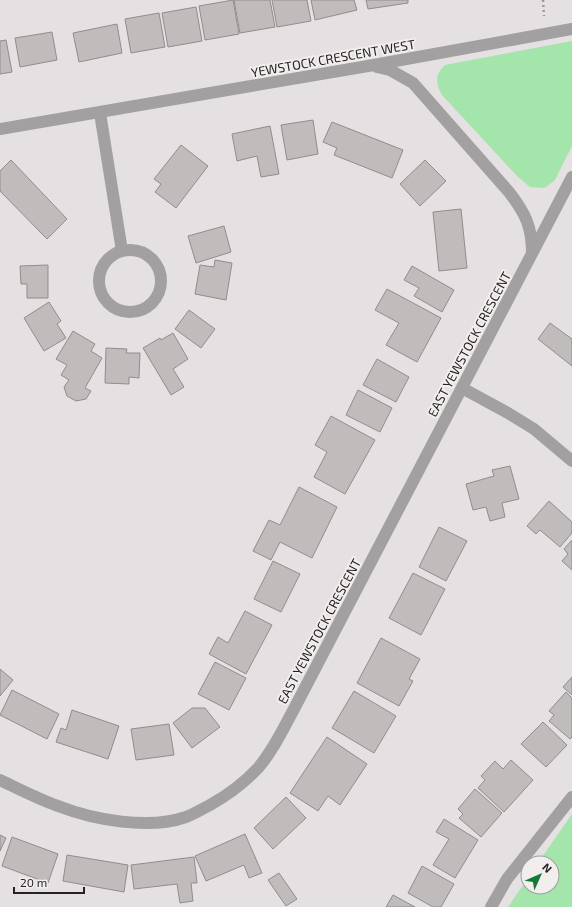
<svg xmlns="http://www.w3.org/2000/svg" width="572" height="907" font-family="'Exo 2',sans-serif">
	<style>
		.green { fill: #a4e5ac }
		.building { fill: #c1bcbc; stroke: #918c8d }
		.lines { fill: none; stroke-linecap: round; stroke-linejoin: round }
		.path { stroke: #9e9a9b; stroke-width: 2.5; stroke-dasharray: 2 3; stroke-linecap: butt }
		.street { stroke: #a2a0a0; stroke-width: 12 }
		.labels { text-anchor: middle; dominant-baseline: central; stroke-width: 4; stroke-linejoin: round; paint-order: stroke }
		.street-label { font-size: 13px; fill: #252324; stroke: #f3eeee }
	</style>
	<rect width="100%" height="100%" fill="#e5e0e1"/>
	<path class="green" d="M 572,41 L 572,146 L 555,180 L 546,187 L 543,188 L 530,187 L 517,176 L 442,95 C 435,83 435,74 445,65 Z
		M 572,814 L 572,907 L 508,907 L 528,878 L 528,887 L 552,887 L 552,863 L 538,863 Z"/>
	<path class="building" d="M 233,0 L 239,34 L 205,40 L 199,6 Z
		M 234,0 L 270,0 L 275,27 L 240,33 Z
		M 272,0 L 307,0 L 311,21 L 277,27 Z
		M 311,0 L 354,0 L 357,10 L 315,20 Z
		M 366,0 L 408,0 L 408,3 L 368,9 Z
		M 196,7 L 202,41 L 168,47 L 162,13 Z
		M 159,13 L 165,47 L 131,53 L 125,19 Z
		M 117,24 L 122,53 L 79,62 L 73,33 Z
		M 52,32 L 57,60 L 20,67 L 15,38 Z
		M 6,40 L 12,72 L 0,74 L 0,41 Z
		M 313,120 L 318,154 L 287,160 L 281,125 Z
		M 332,122 L 403,150 L 392,178 L 334,155 L 337,148 L 323,142 Z
		M 270,126 L 279,174 L 261,177 L 257,156 L 237,161 L 232,134 Z
		M 181,145 L 208,166 L 176,208 L 155,192 L 161,184 L 154,179 Z
		M 11,160 L 67,219 L 47,239 L 0,191 L 0,171 Z
		M 425,160 L 446,181 L 420,206 L 400,184 Z
		M 461,209 L 467,268 L 439,271 L 433,212 Z
		M 224,226 L 231,252 L 196,263 L 188,236 Z
		M 215,260 L 232,263 L 226,300 L 195,294 L 200,265 L 214,267 Z
		M 48,265 L 48,298 L 27,298 L 27,284 L 21,284 L 20,266 Z
		M 412,266 L 454,290 L 442,312 L 414,296 L 419,288 L 404,280 Z
		M 387,289 L 441,318 L 417,362 L 386,345 L 399,323 L 375,310 Z
		M 49,302 L 61,321 L 57,324 L 66,338 L 44,351 L 24,318 Z
		M 189,310 L 215,329 L 201,348 L 175,329 Z
		M 550,323 L 572,339 L 572,366 L 538,339 Z
		M 73,331 L 95,344 L 91,351 L 102,358 L 85,388 L 91,391 L 86,399 L 76,401 L 67,396 L 64,387 L 69,380 L 61,375 L 67,365 L 56,359 Z
		M 173,333 L 188,359 L 173,369 L 184,387 L 171,395 L 143,348 L 160,338 L 161,340 Z
		M 106,348 L 127,349 L 126,353 L 140,353 L 139,378 L 129,377 L 129,384 L 105,383 Z
		M 377,359 L 409,377 L 396,402 L 363,385 Z
		M 358,390 L 392,408 L 380,432 L 346,415 Z
		M 331,416 L 375,440 L 345,494 L 314,477 L 327,452 L 315,445 Z
		M 510,466 L 519,499 L 502,503 L 505,517 L 490,521 L 486,507 L 473,510 L 466,484 L 494,476 L 492,470 Z
		M 299,487 L 337,507 L 312,558 L 280,542 L 271,560 L 253,551 L 269,520 L 280,525 Z
		M 549,501 L 572,522 L 572,533 L 560,547 L 540,530 L 536,534 L 527,526 Z
		M 439,527 L 467,541 L 446,581 L 419,567 Z
		M 572,540 L 572,570 L 562,561 L 568,554 L 564,549 Z
		M 273,561 L 300,574 L 281,612 L 254,599 Z
		M 413,573 L 445,589 L 421,635 L 389,618 Z
		M 245,611 L 272,625 L 246,674 L 209,654 L 218,637 L 228,643 Z
		M 381,638 L 420,659 L 409,679 L 413,681 L 399,706 L 357,683 Z
		M 215,662 L 246,678 L 229,710 L 198,694 Z
		M 0,669 L 13,680 L 0,696 Z
		M 572,677 L 572,695 L 563,687 Z
		M 12,690 L 59,714 L 47,739 L 0,715 Z
		M 354,691 L 396,716 L 374,753 L 332,728 Z
		M 566,692 L 572,698 L 572,737 L 570,739 L 549,721 L 554,715 L 549,711 Z
		M 192,708 L 205,708 L 220,727 L 192,748 L 173,723 Z
		M 72,710 L 119,726 L 108,759 L 56,742 L 61,728 L 66,730 Z
		M 543,722 L 567,745 L 546,767 L 521,744 Z
		M 169,724 L 174,755 L 136,760 L 131,729 Z
		M 327,737 L 367,764 L 340,805 L 328,796 L 318,811 L 290,793 Z
		M 511,760 L 533,780 L 504,812 L 478,788 L 485,780 L 481,776 L 495,761 L 503,769 Z
		M 475,789 L 502,813 L 481,837 L 459,818 L 463,814 L 458,809 Z
		M 286,797 L 306,818 L 273,849 L 254,828 Z
		M 444,819 L 478,840 L 455,878 L 433,865 L 449,839 L 436,832 Z
		M 245,834 L 262,873 L 249,878 L 244,865 L 206,881 L 195,856 Z
		M 0,835 L 6,838 L 0,851 Z
		M 12,837 L 58,854 L 48,883 L 2,866 Z
		M 67,855 L 128,865 L 124,892 L 63,881 Z
		M 194,857 L 197,883 L 191,883 L 193,901 L 180,903 L 177,884 L 134,889 L 131,865 Z
		M 422,866 L 454,884 L 441,907 L 433,907 L 408,893 Z
		M 279,873 L 297,899 L 286,906 L 268,880 Z
		M 393,895 L 415,907 L 386,907 Z"/>
	<g class="lines">
		<path class="path" d="M 543,0 L 544,16"/>
		<path class="street" d="M 377,67 L 390,70 L 413,83 L 509,192 C 525,213 532,226 532,253
			M 100,113 L 122,251
			M 0,129 L 368,66 L 572,29
			M99 281a31 31 0 1 1 62 0a31 31 0 1 1-62 0Z
			M 462,388 L 508,413 L 534,429 L 572,461
			M 0,780 C 19,789 38,799 58,806 C 94,820 149,830 186,817 C 194,814 202,809 210,805 C 228,795 244,783 258,768 C 273,751 283,729 294,709 L 572,177
			M 491,907 L 507,879 L 572,797"/>
	</g>
	<g class="labels">
		<g class="street-label">
			<text transform="translate(333 58) rotate(-10)">YEWSTOCK CRESCENT WEST</text>
			<text transform="translate(469 344) rotate(-62)">EAST YEWSTOCK CRESCENT</text>
			<text transform="translate(319 631) rotate(-62)">EAST YEWSTOCK CRESCENT</text>
		</g>
	</g>
	<g transform="translate(540 875) rotate(45)"><circle r="19" fill="#f3eeee" stroke="#a19d9d"/>
	<path d="M0-3L7 15L0 10L-7 15Z" fill="#117d32"/>
	<text y="-6" font-size="11" font-weight="bold" text-anchor="middle" fill="#252324">N</text>
	</g>
	<path d="M14 887v6h70v-6" fill="none" stroke="#252324" stroke-width="2"/>
	<text x="20" y="887" font-size="12" fill="#252324" stroke="#f3eeee" stroke-width="3" paint-order="stroke">20 m</text>
</svg>
